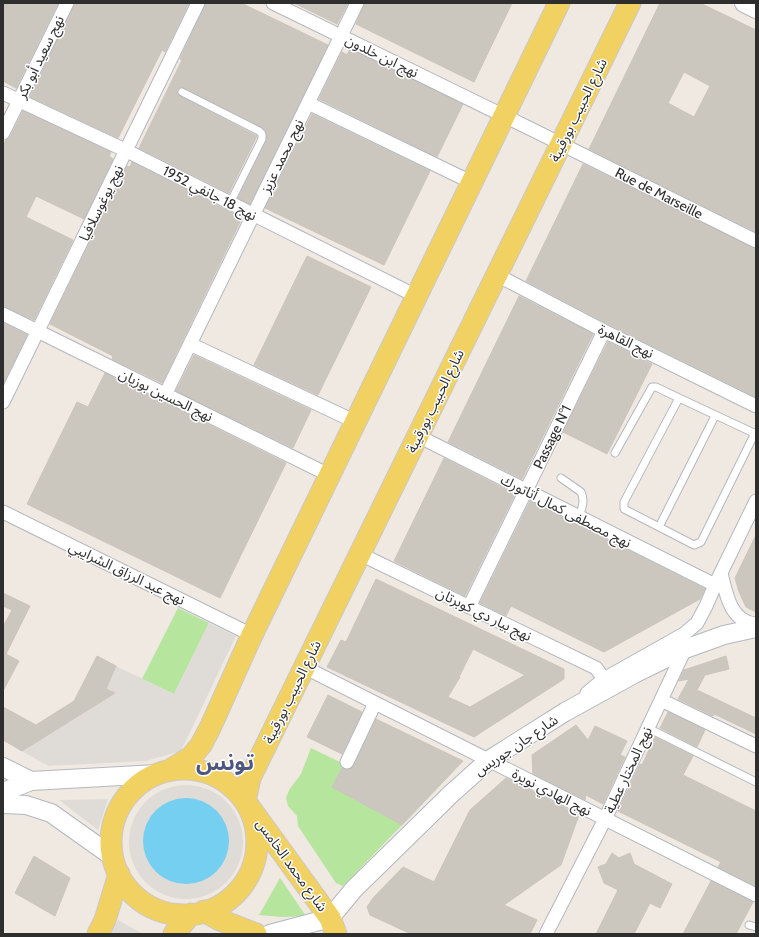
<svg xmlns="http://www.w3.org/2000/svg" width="759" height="937" font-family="Cabin,'Noto Sans Arabic',sans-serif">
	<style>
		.green { fill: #b6e59e }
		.plaza { fill: #dfdcd8 }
		.water { fill: #75cff0 }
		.building { fill: #cbc7bf; stroke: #cbc5ba; fill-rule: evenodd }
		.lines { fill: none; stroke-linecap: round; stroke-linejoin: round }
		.lane-casing { stroke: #b4b7c1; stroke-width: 9 }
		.street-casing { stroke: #b4b7c1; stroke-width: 15 }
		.secondary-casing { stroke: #b4b7c1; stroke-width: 20 }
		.primary-casing { stroke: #c9c9c9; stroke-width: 23 }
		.lane { stroke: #fff; stroke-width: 7 }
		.street { stroke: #fff; stroke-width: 13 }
		.secondary { stroke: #fff; stroke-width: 18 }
		.primary { stroke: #f2d163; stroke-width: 21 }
		.labels { text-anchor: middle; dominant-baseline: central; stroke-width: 3; stroke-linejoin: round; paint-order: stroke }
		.street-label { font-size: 14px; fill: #2e2e2e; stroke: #fff }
		.town-label { font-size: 22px; font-weight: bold; fill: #4d5680; stroke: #fff }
	</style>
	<rect width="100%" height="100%" fill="#efe9e1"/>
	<path class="green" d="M 178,608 L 209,623 L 174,694 L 142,679 Z
		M 311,748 L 344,764 L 332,787 L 402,825 L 343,886 L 336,883 L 298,826 L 297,816 L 288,806 L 286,798 L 289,790 L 301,774 Z
		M 280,878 L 306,916 L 282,917 L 259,915 Z"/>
	<path class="plaza" d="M 209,623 L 236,636 L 181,751 L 146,761 L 48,766 L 22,751 L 115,693 L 106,689 L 116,666 L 174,694 Z
		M129 842a57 57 0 1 1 114 0a57 57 0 1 1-114 0Z
		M 108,799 L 98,830 L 59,800 Z
		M 118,920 L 143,934 L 111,934 Z"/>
	<path class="water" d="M143 841a43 43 0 1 1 86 0a43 43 0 1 1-86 0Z"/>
	<path class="building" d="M 3,3 L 58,3 L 16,88 L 3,81 Z
		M 75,3 L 189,3 L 165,52 L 162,50 L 118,138 L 30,97 Z
		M 206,3 L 241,3 L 328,45 L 250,204 L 238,198 L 266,141 L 266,131 L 261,127 L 184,88 L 180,88 L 177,90 L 178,94 L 180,96 L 257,136 L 229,193 L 139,148 L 182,60 L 180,59 Z
		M 294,3 L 348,3 L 337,24 Z
		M 365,3 L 512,3 L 474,82 L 356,24 Z
		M 660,3 L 700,3 L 756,30 L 756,232 L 589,149 ZM 684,72 L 710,86 L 694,117 L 668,103 Z
		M 350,49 L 463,104 L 437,157 L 319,99 L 342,52 L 347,55 Z
		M 23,111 L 111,152 L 109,156 L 113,159 L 84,219 L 36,196 L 26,217 L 73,240 L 34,320 L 3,306 L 3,147 L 6,140 L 10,137 Z
		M 312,114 L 430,171 L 384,265 L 265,208 Z
		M 132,162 L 242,218 L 162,383 L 112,359 L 113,356 L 50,324 L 127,166 L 130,167 Z
		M 583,164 L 756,249 L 756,397 L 608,324 L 526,281 Z
		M 307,256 L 371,287 L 318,395 L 254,365 Z
		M 519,296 L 593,334 L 522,479 L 448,442 Z
		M 3,323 L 27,335 L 3,384 Z
		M 608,342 L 652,364 L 607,454 L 563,432 Z
		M 194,355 L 311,410 L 293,448 L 176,391 Z
		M 105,373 L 286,463 L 220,598 L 27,504 L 77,402 L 88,407 Z
		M 444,458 L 515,494 L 465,596 L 394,561 Z
		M 530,501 L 705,589 L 700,599 L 604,652 L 511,606 L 506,616 L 480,603 Z
		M 756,535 L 756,612 L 746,607 L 739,592 L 735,578 Z
		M 376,579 L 564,669 L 564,679 L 474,737 L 327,667 L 341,640 L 346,642 ZM 473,649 L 525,675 L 470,707 L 448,697 L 460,677 L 459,677 Z
		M 3,593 L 30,606 L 6,654 L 19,661 L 3,691 L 3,627 L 12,610 L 3,606 Z
		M 97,656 L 116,666 L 106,689 L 115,693 L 22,751 L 3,740 L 3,707 L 36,725 L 74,701 Z
		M 726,656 L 729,669 L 705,675 L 697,690 L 756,718 L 756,734 L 714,714 L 713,716 L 678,699 L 689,679 L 679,681 L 684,670 Z
		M 328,695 L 362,712 L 342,754 L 307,737 Z
		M 668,712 L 705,730 L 697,747 L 660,728 Z
		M 376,719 L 463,761 L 402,825 L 332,787 L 342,768 L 348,770 L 354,765 Z
		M 576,725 L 588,740 L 595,726 L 627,741 L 620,755 L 625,757 L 603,804 L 586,795 L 585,800 L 533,774 L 532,755 Z
		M 655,737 L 693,756 L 683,775 L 756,811 L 756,886 L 718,867 L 721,862 L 618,811 L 640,764 L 642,765 Z
		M 506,778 L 579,815 L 561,865 L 504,905 L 537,920 L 530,934 L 411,934 L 370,915 L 367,907 L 373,898 L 403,867 L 434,882 L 470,810 Z
		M 612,853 L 619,858 L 630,853 L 634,864 L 672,884 L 660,908 L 650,903 L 634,934 L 596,934 L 618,890 L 604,883 L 598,867 L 606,864 Z
		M 34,856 L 70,878 L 55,916 L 15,893 Z
		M 711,881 L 753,902 L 736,934 L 683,934 Z"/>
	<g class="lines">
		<defs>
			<path id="lane" d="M 182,92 L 259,131 L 262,134 L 262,139 L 230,203
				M 755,433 L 701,542 L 694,545 L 624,509 L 624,502 L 679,398 L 756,434
				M 615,453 L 652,387 L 656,387 L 679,398
				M 561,478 L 581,492 C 585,501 582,508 579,517
				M 659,527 L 715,416
				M 648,728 L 756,782
				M 749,925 L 756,927"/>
			<path id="street" d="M 273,3 L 535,131 L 756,241
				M 3,93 L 127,151 L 416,296
				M 308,103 L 471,182
				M 3,133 L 67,3
				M 497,275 L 604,331 L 756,406
				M 3,314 L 329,475
				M 190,344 L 356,422
				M 165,395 L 357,3
				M 3,402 L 198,3
				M 418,436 L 715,585
				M 3,512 L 252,635
				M 360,554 L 596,668 L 604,679
				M 721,573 C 726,593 730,622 756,624
				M 469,607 L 604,331
				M 304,667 L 756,895
				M 587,693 L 604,679 L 684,634 L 697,623 L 706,606 L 715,585 L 756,501
				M 661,700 L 756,746
				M 347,762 L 375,703
				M 546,934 L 605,819 L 685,649"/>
			<path id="secondary" d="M 744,3 L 756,9
				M 3,767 L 31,781
				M 3,792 L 31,781 L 157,774
				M 3,804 L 26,805 L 51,813 L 113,857
				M 270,934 L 330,918 L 354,889 L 451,794 L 489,760 L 565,712 L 634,674 L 685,649 L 724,635 L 756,628"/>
			<path id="primary" d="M111 842a73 73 0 1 1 146 0a73 73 0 1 1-146 0Z
				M 170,770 L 191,757 L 201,745 L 210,728 L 252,635 L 559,3
				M 204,911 L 220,920 L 256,934
				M 98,934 L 105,920 L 119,874
				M 174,934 L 191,914
				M 336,934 L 330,918 L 245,801 L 250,778 L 630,3"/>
		</defs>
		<use href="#lane" class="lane-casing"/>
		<use href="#street" class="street-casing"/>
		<use href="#secondary" class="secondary-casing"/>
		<use href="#primary" class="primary-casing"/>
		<use href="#lane" class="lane"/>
		<use href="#street" class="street"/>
		<use href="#secondary" class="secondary"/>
		<use href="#primary" class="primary"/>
	</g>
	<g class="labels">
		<g class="street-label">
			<text transform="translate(382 56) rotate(26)">نهج ابن خلدون</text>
			<text transform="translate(40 57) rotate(-64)">نهج سعيد أبو بكر</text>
			<text transform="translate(578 110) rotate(-64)">شارع الحبيب بورقيبة</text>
			<text transform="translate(282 156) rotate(-64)">نهج محمد عزيز</text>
			<text transform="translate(210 193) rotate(27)">نهج 18 جانفي 1952</text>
			<text transform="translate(659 193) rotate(27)">Rue de Marseille</text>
			<text transform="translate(101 203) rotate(-64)">نهج يوغوسلافيا</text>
			<text transform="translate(626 341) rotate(26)">نهج القاهرة</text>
			<text transform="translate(166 395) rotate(26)">نهج الحسين بوزيان</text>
			<text transform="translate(435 401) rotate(-64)">شارع الحبيب بورقيبة</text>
			<text transform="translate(552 437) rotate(-64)">Passage N°1</text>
			<text transform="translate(566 511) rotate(27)">نهج مصطفى كمال أتاتورك</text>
			<text transform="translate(127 573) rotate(26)">نهج عبد الرزاق الشرايبي</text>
			<text transform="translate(484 614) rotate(26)">نهج بيار دي كوبرتان</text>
			<text transform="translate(292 692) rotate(-64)">شارع الحبيب بورقيبة</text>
			<text transform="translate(516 745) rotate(-34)">شارع جان جوريس</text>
			<text transform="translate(628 770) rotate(-65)">نهج المختار عطية</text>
			<text transform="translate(552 792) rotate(27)">نهج الهادي نويرة</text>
			<text transform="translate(292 865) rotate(54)">شارع محمد الخامس</text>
		</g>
		<g class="town-label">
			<text x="225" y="762">تونس</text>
		</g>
	</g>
	<rect width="759" height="937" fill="none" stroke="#2e2e2e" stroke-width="8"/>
</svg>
